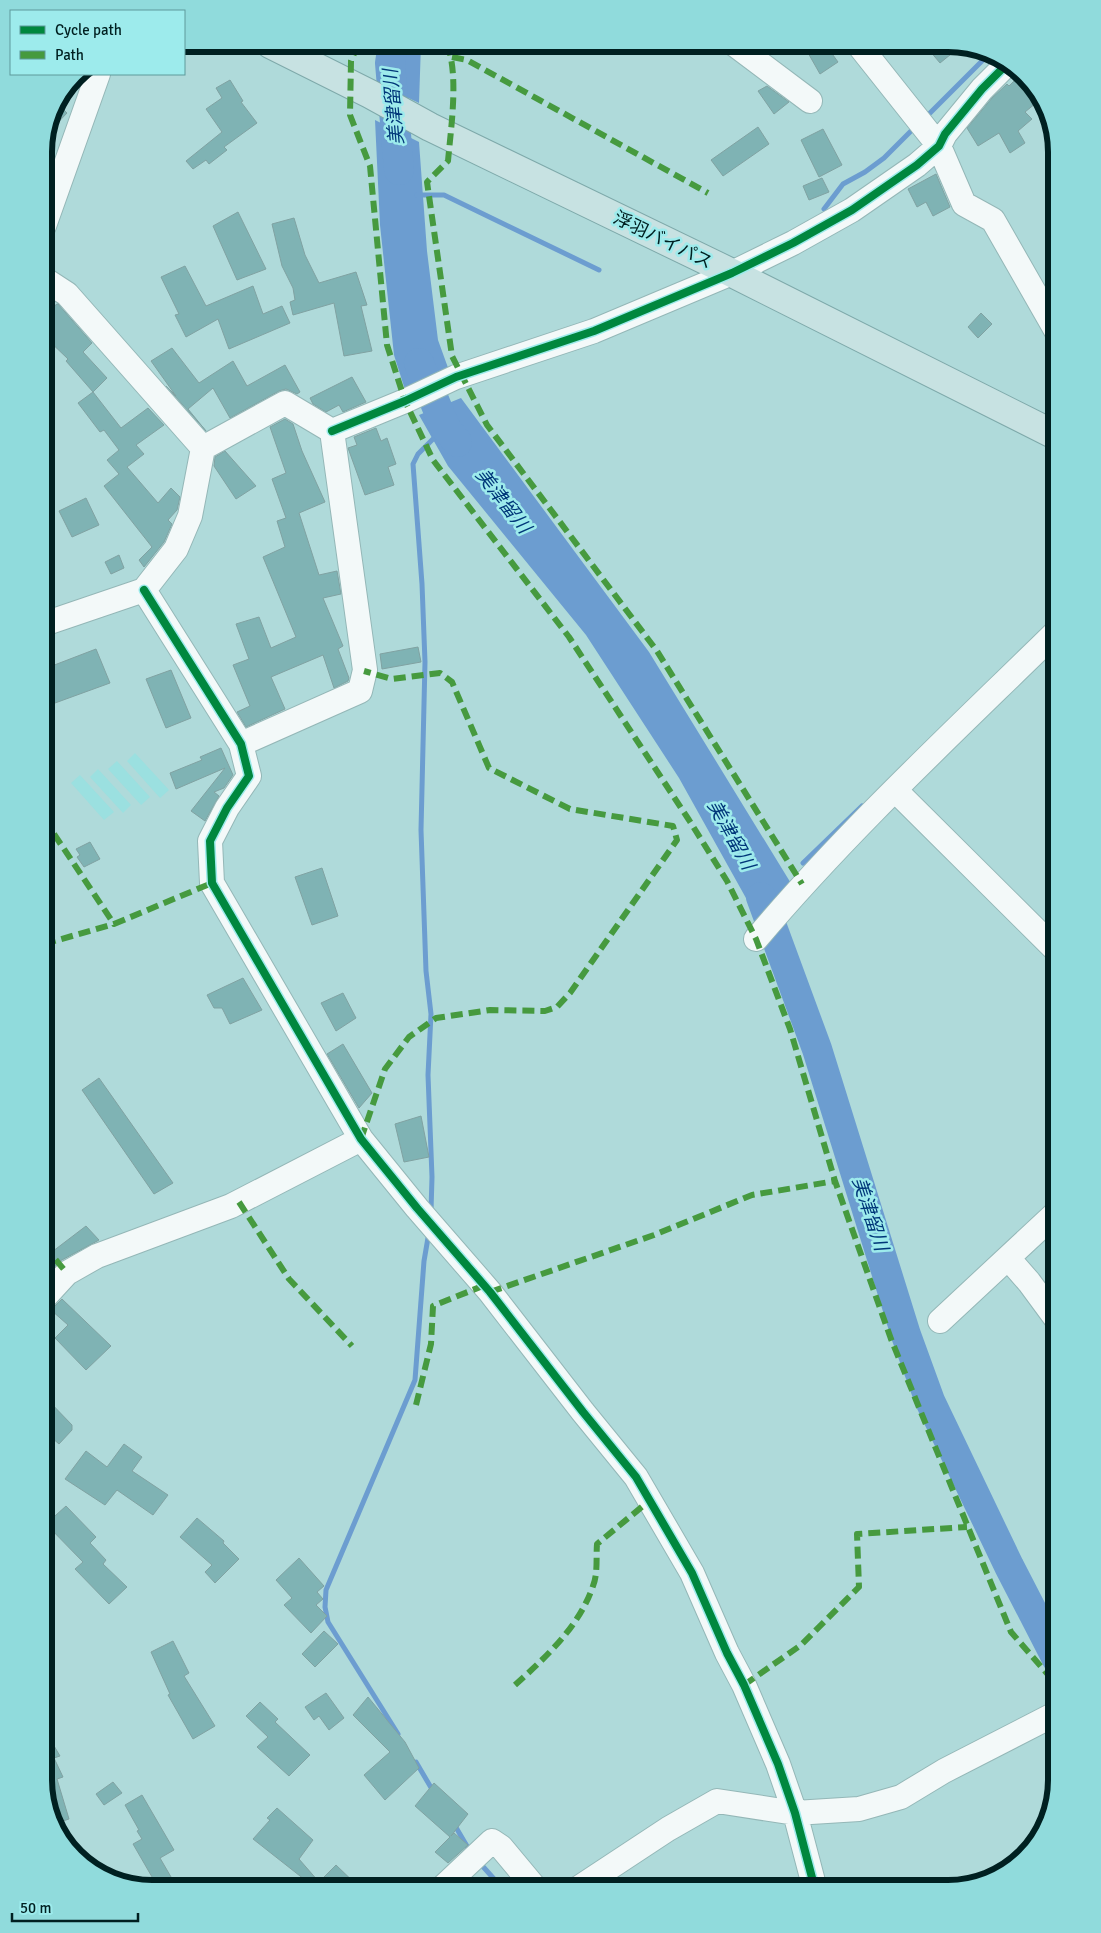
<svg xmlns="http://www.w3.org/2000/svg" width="1101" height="1933" font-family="Signika,'Noto Sans JP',sans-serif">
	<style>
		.built { fill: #9be0e0 }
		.water { fill: #6c9dd0 }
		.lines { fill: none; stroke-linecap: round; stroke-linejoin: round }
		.stream { stroke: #6c9dd0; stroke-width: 5 }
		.river { stroke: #6c9dd0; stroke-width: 30 }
		.building { fill: #7fb3b4; stroke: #80a2a2 }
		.minor-casing { stroke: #94b7b7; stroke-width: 26 }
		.highway-casing { stroke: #7ea9aa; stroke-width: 30 }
		.minor { stroke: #f3f9f9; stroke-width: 24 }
		.highway { stroke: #c7e2e2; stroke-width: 28 }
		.quiet { stroke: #469a3f; stroke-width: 6; stroke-dasharray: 12 6; stroke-linecap: butt }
		.cycleway-casing { stroke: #9debec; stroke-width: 11 }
		.cycleway { stroke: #00873e; stroke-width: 8 }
		.labels { text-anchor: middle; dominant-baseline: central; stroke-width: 5; stroke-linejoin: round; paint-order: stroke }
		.street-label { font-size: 18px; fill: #002021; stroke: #9debec }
		.water-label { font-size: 19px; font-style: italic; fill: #003779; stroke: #9debec }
		.rim { fill: none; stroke: #002021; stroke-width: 6 }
	</style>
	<rect width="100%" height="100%" fill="#afdada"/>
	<path class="built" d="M 135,753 L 169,790 L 160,798 L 127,761 Z
		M 117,761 L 150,797 L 141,805 L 108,769 Z
		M 98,769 L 131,805 L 123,813 L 90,777 Z
		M 80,775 L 114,812 L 104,820 L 71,783 Z"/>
	<path class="water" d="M 379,44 L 421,44 L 419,103 L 377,83 Z
		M 375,120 L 419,142 L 427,251 L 438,340 L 451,376 L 407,396 L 394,355 L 380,225 Z
		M 461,398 L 649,652 L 792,885 L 761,925 L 679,778 L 586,635 L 448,466 L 419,415 Z"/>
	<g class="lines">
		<path class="stream" d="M 925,118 L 988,55
			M 417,195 L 444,195 L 599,270
			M 824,209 L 843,184 L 865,172 L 884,158 L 915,127
			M 803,863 L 862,806
			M 431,1211 L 432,1177 L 428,1075 L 431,1014 L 426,971 L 421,830 L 425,662 L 422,584 L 413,464 L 418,454 L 436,436
			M 398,1734 L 328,1622 L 325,1607 L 326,1590 L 415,1380 L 424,1261 L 429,1232
			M 416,1762 L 433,1791
			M 454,1824 L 471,1853
			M 478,1861 L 503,1889"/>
		<path class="river" d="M 393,44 L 390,63 L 399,170
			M 419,363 L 445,427 L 457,442
			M 761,897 L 817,1049 L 906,1335 L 930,1401 L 1009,1566 L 1057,1659"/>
	</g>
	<path class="building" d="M 803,44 L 825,44 L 838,62 L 820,74 Z
		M 924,44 L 956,44 L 961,46 L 940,63 Z
		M 1016,79 L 1036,103 L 1025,112 L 1032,119 L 1018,131 L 1025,143 L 1010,153 L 999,133 L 978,146 L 967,128 L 992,98 L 1007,84 L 1009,86 Z
		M 230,80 L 243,101 L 241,102 L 257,123 L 224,147 L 227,150 L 209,164 L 206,160 L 193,169 L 186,161 L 222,132 L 206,109 L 222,98 L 216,88 Z
		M 767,86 L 789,102 L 774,114 L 758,91 Z
		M 57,103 L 67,113 L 47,134 L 52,110 Z
		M 758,127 L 769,144 L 723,176 L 711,160 Z
		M 823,129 L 842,165 L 819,177 L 801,140 Z
		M 936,174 L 950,207 L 933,216 L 926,202 L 917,207 L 908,189 Z
		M 822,178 L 829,192 L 809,200 L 803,186 Z
		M 238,212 L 266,269 L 237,280 L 213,226 Z
		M 294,218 L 305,255 L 319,283 L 356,272 L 367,305 L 361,306 L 372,351 L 344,356 L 334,303 L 293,315 L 290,302 L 295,300 L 293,288 L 282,266 L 272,224 Z
		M 185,266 L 206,306 L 253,286 L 263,314 L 282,306 L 290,323 L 229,349 L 218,319 L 186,337 L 175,315 L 179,314 L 161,277 Z
		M 44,299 L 53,307 L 57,304 L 58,304 L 92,343 L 83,352 L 107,378 L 93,392 L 66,361 L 68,359 L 44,336 Z
		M 981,313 L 992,324 L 978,338 L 968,327 Z
		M 172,348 L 199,383 L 233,361 L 247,386 L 285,365 L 300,392 L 297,394 L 286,389 L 279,391 L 230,418 L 213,388 L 188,409 L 206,431 L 166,386 L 176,396 L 151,361 Z
		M 352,377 L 366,402 L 343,412 L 339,405 L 326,412 L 313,404 L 310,398 Z
		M 93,392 L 121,428 L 148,408 L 164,425 L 136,445 L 144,454 L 127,467 L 158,503 L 171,488 L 180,497 L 177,510 L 168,520 L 172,524 L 164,542 L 144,567 L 139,560 L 152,547 L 104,486 L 119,474 L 107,460 L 119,450 L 104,430 L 100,432 L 78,403 Z
		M 285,419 L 293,424 L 302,451 L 325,502 L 299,513 L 319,575 L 337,571 L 341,594 L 323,598 L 343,646 L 338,649 L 349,678 L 348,681 L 334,688 L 323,655 L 271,677 L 285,709 L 246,727 L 237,712 L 250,706 L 233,665 L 249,659 L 236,624 L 259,617 L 271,648 L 296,637 L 263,557 L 285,547 L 277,521 L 286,518 L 272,479 L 286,473 L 270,427 Z
		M 376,428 L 381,441 L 387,438 L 396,464 L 388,467 L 394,485 L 365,495 L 348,448 L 357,445 L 354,437 Z
		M 225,451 L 256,486 L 236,499 L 214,466 L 215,457 Z
		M 86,498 L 99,525 L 72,537 L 59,511 Z
		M 119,555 L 124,568 L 111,574 L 105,562 Z
		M 418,647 L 421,662 L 382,669 L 380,654 Z
		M 96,649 L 110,683 L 44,707 L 44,669 Z
		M 171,670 L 191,718 L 166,728 L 146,679 Z
		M 221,748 L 233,775 L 224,788 L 214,792 L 219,796 L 205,821 L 191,811 L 225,768 L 176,789 L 170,773 L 202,760 L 200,757 Z
		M 90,842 L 100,859 L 84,867 L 77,857 L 80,855 L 76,849 Z
		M 322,868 L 338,916 L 312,925 L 295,877 Z
		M 243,978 L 262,1010 L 230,1024 L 222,1008 L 214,1008 L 207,995 Z
		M 343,993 L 356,1018 L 336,1031 L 321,1003 Z
		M 343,1044 L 372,1093 L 359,1108 L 327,1054 Z
		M 99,1078 L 173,1183 L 154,1194 L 82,1090 Z
		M 421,1116 L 429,1157 L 404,1162 L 395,1124 Z
		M 86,1226 L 99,1240 L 60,1261 L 44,1278 L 44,1258 Z
		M 62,1299 L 111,1346 L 86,1370 L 55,1338 L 68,1325 L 51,1310 Z
		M 44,1396 L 72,1425 L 72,1430 L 59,1444 L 44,1431 Z
		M 124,1444 L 142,1457 L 132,1471 L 168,1495 L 153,1515 L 117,1490 L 105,1505 L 65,1479 L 86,1451 L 107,1467 Z
		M 66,1506 L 96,1537 L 90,1543 L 106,1560 L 103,1564 L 127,1587 L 109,1604 L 75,1569 L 83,1562 L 46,1524 Z
		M 197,1518 L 224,1541 L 223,1543 L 239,1559 L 215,1583 L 205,1572 L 212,1565 L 180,1537 Z
		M 299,1558 L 324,1586 L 317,1592 L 323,1599 L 316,1605 L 327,1616 L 311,1633 L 284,1605 L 292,1598 L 276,1580 Z
		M 324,1631 L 338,1644 L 315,1667 L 302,1654 Z
		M 173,1641 L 189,1673 L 184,1676 L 215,1726 L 193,1739 L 168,1695 L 170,1694 L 151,1652 Z
		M 326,1693 L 344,1718 L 329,1730 L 319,1716 L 314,1720 L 305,1707 Z
		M 368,1697 L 405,1742 L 419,1768 L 385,1800 L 364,1775 L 390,1752 L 353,1715 Z
		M 260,1702 L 278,1719 L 275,1722 L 310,1755 L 289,1776 L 257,1747 L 268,1737 L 246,1716 Z
		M 44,1729 L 60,1756 L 54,1758 L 63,1777 L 57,1779 L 69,1819 L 54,1824 L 44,1781 Z
		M 113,1782 L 122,1793 L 104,1805 L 96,1794 Z
		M 434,1783 L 468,1814 L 451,1836 L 454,1833 L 468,1845 L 448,1863 L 435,1852 L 450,1837 L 415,1806 Z
		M 142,1795 L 174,1850 L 160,1858 L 178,1889 L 159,1889 L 133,1844 L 142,1839 L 137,1831 L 139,1830 L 125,1805 Z
		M 277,1808 L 313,1840 L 299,1859 L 319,1882 L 336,1865 L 361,1889 L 312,1889 L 314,1887 L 253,1839 L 270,1820 L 267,1818 Z"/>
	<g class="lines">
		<defs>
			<path id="minor" d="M 734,44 L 810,101
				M 858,44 L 939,146 L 964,204 L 993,220 L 1057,332
				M 44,226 L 98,74
				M 44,279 L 67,294 L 203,448
				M 332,431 L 405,401 L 456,377 L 594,331 L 732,273 L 793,243 L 852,210 L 917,165 L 939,146 L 945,134 L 982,89 L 1009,62
				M 203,448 L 285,403 L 332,431
				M 144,590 L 241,744 L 249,776 L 227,808 L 210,841 L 212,883 L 361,1139 L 417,1208 L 490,1292 L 583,1412 L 636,1477 L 692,1573 L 727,1653 L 744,1685 L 778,1764 L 795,1813 L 815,1889
				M 44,624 L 144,590 L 176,549 L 190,516 L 203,448
				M 241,744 L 360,691 L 365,670 L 332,431
				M 895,790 L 1057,951
				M 756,939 C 849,829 955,731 1057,631
				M 1008,1258 L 1029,1282 L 1057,1320
				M 44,1298 L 67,1273 L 97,1256 L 231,1206 L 361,1139
				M 940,1321 L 1057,1212
				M 441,1889 L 492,1841 L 501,1847 L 536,1889
				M 577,1889 L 668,1829 L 717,1801 L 795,1813 L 859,1809 L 901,1797 L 944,1771 L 1057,1713"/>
			<path id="highway" d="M 270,44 L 370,94 L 430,127 L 732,273 L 1057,436"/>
		</defs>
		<use href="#minor" class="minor-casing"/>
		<use href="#highway" class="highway-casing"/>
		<use href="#minor" class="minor"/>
		<use href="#highway" class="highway"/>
		<path class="quiet" d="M 358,44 L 351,61 L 350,115 L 370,166 L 387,345 L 405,401 L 433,460 L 569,637 L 689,820 L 727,881 L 756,939 L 790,1029 L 835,1181 L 891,1339 L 1011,1632 L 1057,1685
			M 447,44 C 459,75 451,127 448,161 L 427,182 L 452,356 L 487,425 L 657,651 L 802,884
			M 452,57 L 467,60 L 708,193
			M 44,819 L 114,924 L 212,883
			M 44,944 L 114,924
			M 361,1139 L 385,1069 L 409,1037 L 436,1018 L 490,1010 L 545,1011 L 557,1007 L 570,993 L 677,840 L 673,826 L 570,809 L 489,768 L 452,682 L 440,673 L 392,679 L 364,671
			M 239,1202 L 289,1279 L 352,1346
			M 44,1246 L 67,1273
			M 490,1292 L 654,1235 L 752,1195 L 835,1181
			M 416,1405 L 431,1344 L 433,1306 L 485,1285
			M 515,1685 C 546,1657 579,1627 593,1586 C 598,1574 596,1557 597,1544 L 649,1501
			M 744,1685 L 801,1645 L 859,1587 L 857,1534 L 967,1527"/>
		<defs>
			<path id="cycleway" d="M 332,431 L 405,401 L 456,377 L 594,331 L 732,273 L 793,243 L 852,210 L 917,165 L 939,146 L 945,134 L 982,89 L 1009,62
				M 144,590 L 241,744 L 249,776 L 227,808 L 210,841 L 212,883 L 361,1139 L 417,1208 L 490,1292 L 583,1412 L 636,1477 L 692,1573 L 727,1653 L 744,1685 L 778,1764 L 795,1813 L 815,1889"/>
		</defs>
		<use href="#cycleway" class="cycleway-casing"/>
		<use href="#cycleway" class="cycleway"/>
	</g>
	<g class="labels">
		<g class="street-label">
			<text transform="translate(663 240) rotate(26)">浮羽バイパス</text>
		</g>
		<g class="water-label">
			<text transform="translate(394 107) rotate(-95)">美津留川</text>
			<text transform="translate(503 501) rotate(52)">美津留川</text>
			<text transform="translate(731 835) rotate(61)">美津留川</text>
			<text transform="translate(870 1214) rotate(72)">美津留川</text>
		</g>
	</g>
	<path d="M0 0H1101V1933H0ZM152 52H948A100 100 0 0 1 1048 152V1780A100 100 0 0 1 948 1880H152A100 100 0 0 1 52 1780V152A100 100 0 0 1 152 52Z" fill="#90dbdc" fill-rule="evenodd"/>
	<path class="rim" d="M152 52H948A100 100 0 0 1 1048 152V1780A100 100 0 0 1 948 1880H152A100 100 0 0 1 52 1780V152A100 100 0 0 1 152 52Z"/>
	<rect x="10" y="10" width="175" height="65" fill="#9debec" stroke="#5e9a9b"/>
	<rect x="20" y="26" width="25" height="8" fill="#00873e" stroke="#5e9a9b"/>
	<text x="55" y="35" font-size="15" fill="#002021">Cycle path</text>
	<rect x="20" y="51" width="25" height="8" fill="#469a3f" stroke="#5e9a9b"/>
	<text x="55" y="60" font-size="15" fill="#002021">Path</text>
	<path d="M12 1913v8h126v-8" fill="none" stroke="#002021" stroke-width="2.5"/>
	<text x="20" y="1913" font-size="15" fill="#002021" stroke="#9debec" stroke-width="4" paint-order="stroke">50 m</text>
</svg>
